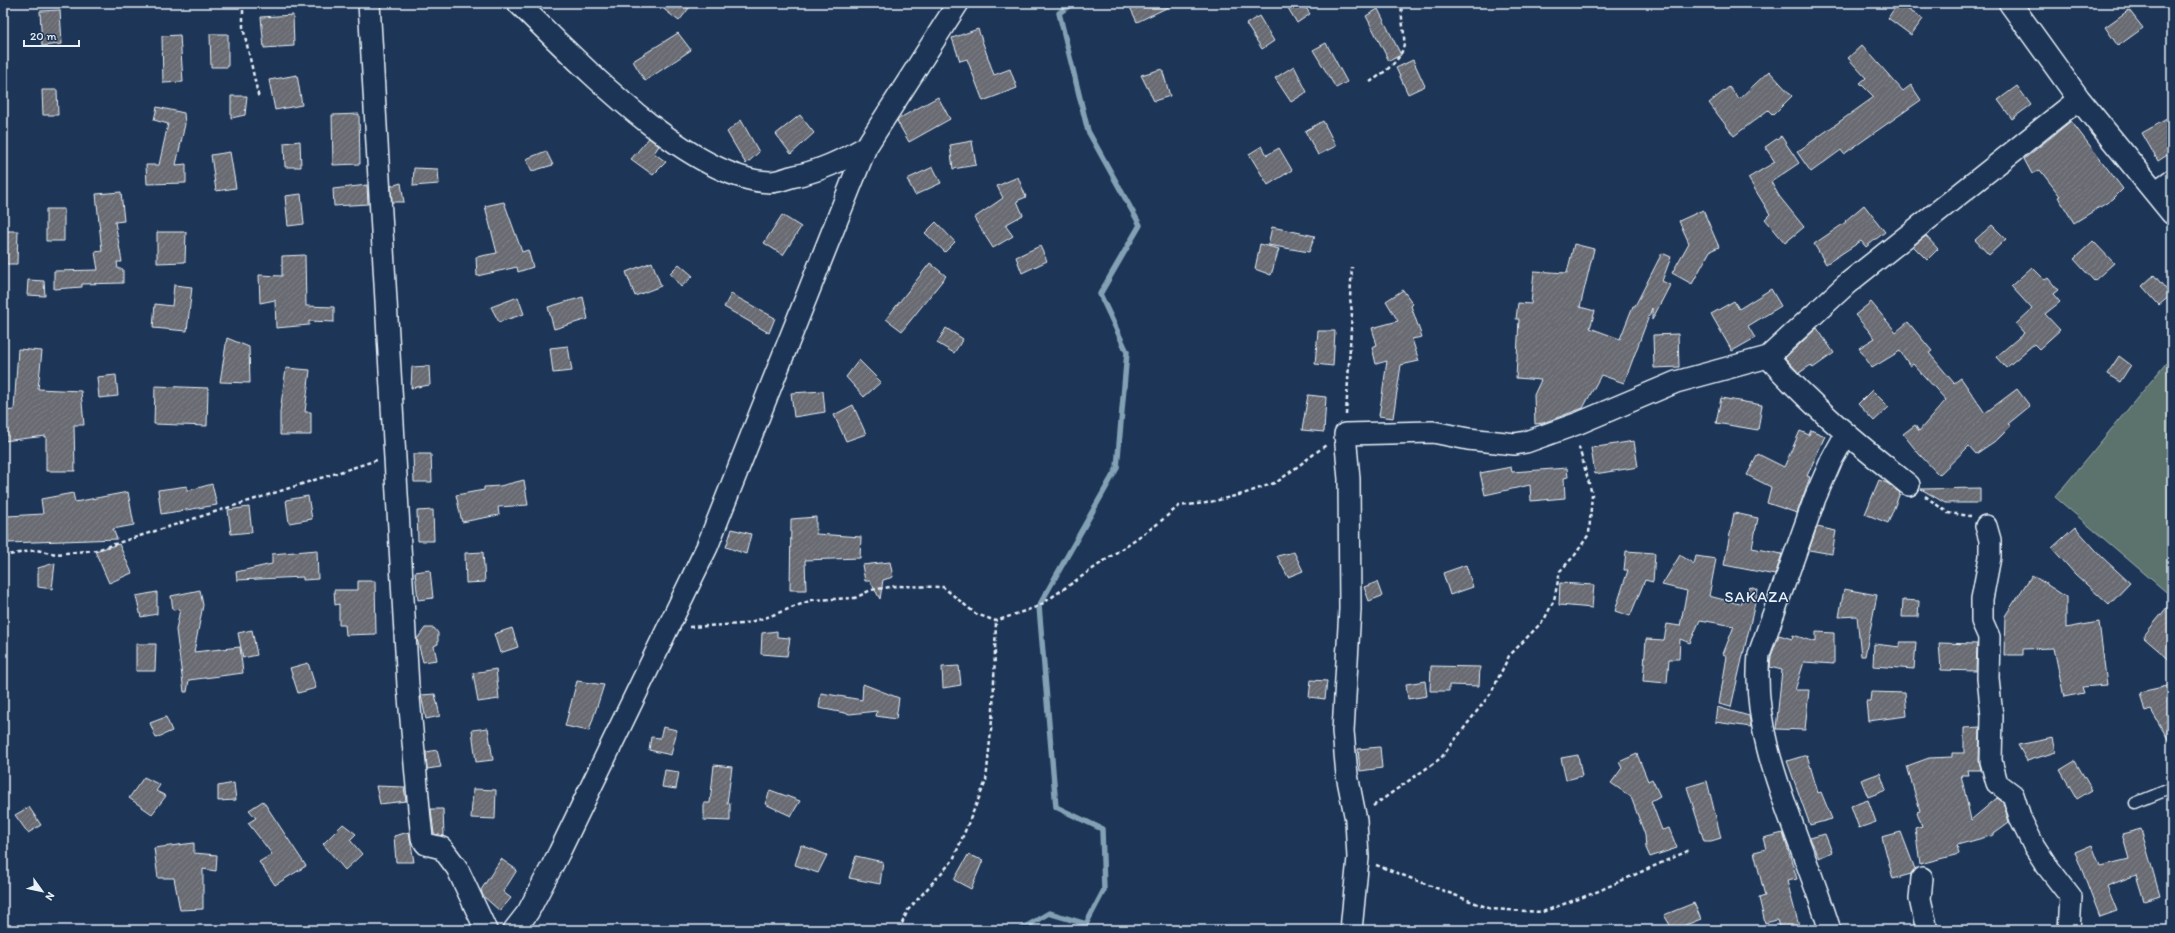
<svg xmlns="http://www.w3.org/2000/svg" width="2175" height="933" font-family="Itim,sans-serif">
	<style>
		.pitch { fill: #5b726d; stroke: #a2b2b2 }
		.lines { fill: none; stroke-linecap: round; stroke-linejoin: round }
		.stream { stroke: #83a1b4; stroke-width: 5.5 }
		.building { fill: url(#building-hatch); stroke: #e8f1f8 }
		.service-casing { stroke: #e8f1f8; stroke-width: 13 }
		.minor-casing { stroke: #e8f1f8; stroke-width: 24 }
		.tertiary-casing { stroke: #e8f1f8; stroke-width: 25 }
		.path { stroke: #e8f1f8; stroke-width: 2.5; stroke-dasharray: 4 3; stroke-linecap: butt }
		.service { stroke: #1d3557; stroke-width: 10 }
		.minor { stroke: #1d3557; stroke-width: 21 }
		.tertiary { stroke: #1d3557; stroke-width: 22 }
		.labels { text-anchor: middle; dominant-baseline: central; stroke-width: 3; stroke-linejoin: round; paint-order: stroke }
		.quarter-label { font-size: 16px; letter-spacing: 1px; fill: #e8f1f8; stroke: #1d3557 }
	</style>
	<defs>
		<pattern id="building-hatch" width="6" height="6" patternUnits="userSpaceOnUse"><rect width="6" height="6" fill="#696b72"/><path d="M-1 1l2-2M0 6l6-6M5 7l2-2" fill="none" stroke="#7e8187"/></pattern>
	</defs>
	<rect width="100%" height="100%" fill="#1d3557"/>
	<filter id="ink" filterUnits="userSpaceOnUse"><feTurbulence type="fractalNoise" baseFrequency=".025" numOctaves="2"/><feDisplacementMap in="SourceGraphic" scale="8" xChannelSelector="R" yChannelSelector="G"/><feConvolveMatrix kernelMatrix="1 2 1 2 8 2 1 2 1" color-interpolation-filters="sRGB"/></filter>
	<g filter="url(#ink)">
		<path class="pitch" d="M 2172,356 L 2172,597 L 2055,497 Z"/>
		<g class="lines">
			<path class="stream" d="M 1020,930 L 1049,913 L 1086,924 L 1104,890 L 1102,829 L 1056,807 L 1039,606 L 1117,468 L 1127,352 L 1100,294 L 1140,225 L 1088,131 L 1059,13 L 1073,3"/>
		</g>
		<path class="building" d="M 656,3 L 693,3 L 679,21 Z
			M 1128,3 L 1177,3 L 1137,22 Z
			M 1285,3 L 1303,3 L 1310,14 L 1297,23 Z
			M 1898,3 L 1923,19 L 1911,35 L 1888,18 Z
			M 1378,9 L 1401,55 L 1389,61 L 1366,16 Z
			M 60,10 L 62,44 L 42,46 L 40,11 Z
			M 2129,10 L 2143,28 L 2118,46 L 2105,27 Z
			M 293,15 L 294,46 L 264,48 L 261,17 Z
			M 1259,16 L 1274,41 L 1262,49 L 1246,24 Z
			M 978,29 L 994,75 L 1010,69 L 1017,88 L 983,101 L 967,59 L 960,61 L 952,38 Z
			M 678,33 L 691,50 L 645,81 L 633,61 Z
			M 210,34 L 228,34 L 228,67 L 211,67 Z
			M 180,35 L 183,82 L 163,83 L 162,36 Z
			M 1326,43 L 1347,82 L 1336,88 L 1313,50 Z
			M 1862,45 L 1903,91 L 1911,85 L 1921,100 L 1844,154 L 1841,150 L 1811,172 L 1797,152 L 1874,97 L 1860,83 L 1866,78 L 1848,58 Z
			M 1413,60 L 1425,86 L 1408,94 L 1396,68 Z
			M 1294,66 L 1307,92 L 1291,102 L 1275,78 Z
			M 1162,69 L 1170,96 L 1154,101 L 1141,75 Z
			M 1769,71 L 1792,96 L 1773,115 L 1768,110 L 1734,136 L 1709,103 L 1729,87 L 1739,99 Z
			M 297,75 L 302,105 L 275,110 L 269,80 Z
			M 2017,86 L 2031,105 L 2012,119 L 1998,100 Z
			M 42,90 L 57,90 L 58,115 L 43,115 Z
			M 231,96 L 247,96 L 245,115 L 231,118 Z
			M 938,97 L 950,119 L 909,142 L 897,121 L 898,119 Z
			M 157,107 L 184,113 L 185,124 L 176,165 L 186,164 L 186,183 L 147,184 L 146,165 L 159,165 L 168,124 L 154,120 Z
			M 359,114 L 360,164 L 333,165 L 332,115 Z
			M 800,115 L 814,133 L 791,154 L 776,134 Z
			M 2172,116 L 2172,152 L 2158,161 L 2142,133 Z
			M 741,120 L 759,152 L 746,164 L 727,132 Z
			M 1323,121 L 1336,146 L 1318,155 L 1305,131 Z
			M 2071,121 L 2123,189 L 2113,199 L 2074,223 L 2058,197 L 2060,196 L 2040,170 L 2032,174 L 2024,159 Z
			M 1781,136 L 1799,163 L 1771,182 L 1779,196 L 1804,227 L 1785,243 L 1765,219 L 1770,214 L 1748,178 L 1775,162 L 1765,147 Z
			M 649,138 L 659,146 L 654,153 L 666,162 L 653,175 L 631,159 Z
			M 300,141 L 301,167 L 285,167 L 284,143 Z
			M 972,141 L 976,165 L 953,169 L 950,145 Z
			M 1262,146 L 1267,155 L 1279,148 L 1292,170 L 1268,185 L 1249,154 Z
			M 546,151 L 553,165 L 532,171 L 526,159 Z
			M 230,152 L 236,188 L 216,191 L 211,155 Z
			M 933,167 L 941,183 L 915,195 L 907,179 Z
			M 414,168 L 438,169 L 439,184 L 413,186 Z
			M 1018,177 L 1026,197 L 1017,201 L 1023,215 L 1005,225 L 1013,236 L 993,248 L 974,218 L 1003,198 L 997,186 Z
			M 401,183 L 404,202 L 392,202 L 391,186 Z
			M 367,185 L 368,204 L 334,206 L 333,189 Z
			M 121,192 L 124,221 L 115,222 L 122,262 L 117,262 L 118,269 L 123,269 L 123,283 L 82,284 L 82,287 L 54,289 L 54,271 L 98,270 L 95,252 L 102,251 L 96,194 Z
			M 301,194 L 304,224 L 288,226 L 285,196 Z
			M 504,202 L 522,252 L 528,250 L 533,267 L 518,272 L 517,267 L 477,276 L 476,257 L 497,253 L 485,206 Z
			M 1864,205 L 1885,232 L 1866,247 L 1861,241 L 1826,264 L 1814,244 L 1846,222 L 1845,221 Z
			M 46,209 L 64,209 L 64,241 L 46,241 Z
			M 1703,210 L 1719,247 L 1710,251 L 1692,284 L 1672,273 L 1689,243 L 1679,221 Z
			M 782,215 L 801,227 L 783,255 L 764,243 Z
			M 936,222 L 955,242 L 945,252 L 925,233 Z
			M 1992,225 L 2006,239 L 1989,255 L 1975,240 Z
			M 1272,227 L 1315,236 L 1309,252 L 1268,245 Z
			M 3,231 L 18,231 L 17,264 L 3,264 Z
			M 157,232 L 186,232 L 185,262 L 157,263 Z
			M 1926,236 L 1938,249 L 1927,260 L 1913,246 Z
			M 2093,241 L 2114,263 L 2094,281 L 2074,259 Z
			M 1260,244 L 1279,249 L 1271,275 L 1255,269 Z
			M 1574,244 L 1594,249 L 1580,307 L 1595,311 L 1590,328 L 1620,339 L 1633,306 L 1635,306 L 1662,253 L 1671,257 L 1662,281 L 1670,285 L 1652,320 L 1652,308 L 1624,383 L 1601,375 L 1583,408 L 1543,423 L 1535,424 L 1534,395 L 1541,380 L 1516,378 L 1519,319 L 1516,319 L 1518,303 L 1531,304 L 1534,271 L 1567,273 Z
			M 1040,246 L 1047,261 L 1022,273 L 1016,257 Z
			M 305,255 L 306,306 L 334,307 L 334,322 L 309,321 L 309,325 L 276,328 L 275,300 L 260,303 L 259,275 L 282,276 L 282,256 Z
			M 652,262 L 661,286 L 635,296 L 626,272 Z
			M 930,263 L 946,276 L 902,331 L 886,319 Z
			M 679,264 L 693,276 L 681,287 L 670,273 Z
			M 2032,267 L 2045,280 L 2048,278 L 2058,290 L 2053,294 L 2060,302 L 2045,314 L 2060,330 L 2039,349 L 2034,344 L 2006,368 L 1996,357 L 2024,333 L 2016,324 L 2032,309 L 2011,286 Z
			M 2154,275 L 2171,295 L 2159,305 L 2142,286 Z
			M 28,280 L 44,281 L 45,296 L 27,295 Z
			M 174,285 L 192,287 L 187,331 L 153,328 L 155,304 L 172,306 Z
			M 1771,289 L 1781,306 L 1748,326 L 1755,338 L 1732,351 L 1711,314 L 1734,301 L 1739,309 Z
			M 1403,290 L 1413,304 L 1411,306 L 1422,337 L 1412,339 L 1419,361 L 1401,365 L 1393,418 L 1379,416 L 1387,361 L 1376,364 L 1372,347 L 1377,345 L 1372,328 L 1398,321 L 1386,301 Z
			M 731,294 L 775,318 L 769,333 L 724,307 Z
			M 518,297 L 524,314 L 499,322 L 491,307 Z
			M 583,297 L 588,319 L 554,329 L 548,307 Z
			M 1871,302 L 1896,332 L 1908,322 L 1932,351 L 1929,353 L 1954,383 L 1961,378 L 1985,413 L 2017,389 L 2030,406 L 2008,424 L 2011,426 L 1998,439 L 1976,454 L 1969,446 L 1939,475 L 1919,454 L 1903,434 L 1915,425 L 1919,431 L 1946,400 L 1913,364 L 1910,366 L 1900,351 L 1872,368 L 1859,348 L 1875,338 L 1855,315 Z
			M 946,328 L 963,339 L 954,353 L 937,343 Z
			M 1817,328 L 1834,353 L 1813,368 L 1811,365 L 1799,373 L 1785,358 Z
			M 1318,331 L 1335,331 L 1333,366 L 1315,364 Z
			M 1678,334 L 1679,367 L 1654,368 L 1653,335 Z
			M 227,338 L 249,347 L 250,383 L 220,382 Z
			M 568,346 L 572,371 L 553,373 L 550,348 Z
			M 18,349 L 42,351 L 38,389 L 81,391 L 84,425 L 74,425 L 75,471 L 46,471 L 46,436 L 3,441 L 3,411 L 14,410 Z
			M 2119,356 L 2131,365 L 2120,382 L 2107,374 Z
			M 859,360 L 881,382 L 864,397 L 846,377 Z
			M 429,366 L 430,385 L 411,388 L 412,367 Z
			M 286,368 L 310,370 L 305,412 L 311,412 L 311,435 L 280,435 L 280,412 Z
			M 116,375 L 118,396 L 99,398 L 97,377 Z
			M 155,386 L 208,388 L 207,426 L 154,424 Z
			M 1872,390 L 1889,407 L 1874,421 L 1858,404 Z
			M 823,391 L 825,412 L 794,417 L 791,393 Z
			M 1308,395 L 1326,397 L 1324,432 L 1302,430 Z
			M 1721,398 L 1762,405 L 1758,430 L 1716,423 Z
			M 853,405 L 866,434 L 846,441 L 834,415 Z
			M 1811,430 L 1825,436 L 1807,476 L 1810,477 L 1797,513 L 1767,503 L 1771,487 L 1747,475 L 1758,454 L 1784,467 L 1800,431 L 1809,435 Z
			M 1634,441 L 1638,467 L 1595,474 L 1591,448 Z
			M 413,454 L 431,454 L 432,482 L 414,482 Z
			M 1511,467 L 1512,472 L 1567,468 L 1568,477 L 1564,478 L 1565,498 L 1531,501 L 1530,485 L 1485,495 L 1480,473 Z
			M 524,480 L 528,505 L 498,507 L 499,515 L 462,522 L 456,495 L 484,490 L 484,487 L 500,486 Z
			M 1879,480 L 1887,483 L 1900,493 L 1888,523 L 1865,514 Z
			M 212,484 L 217,505 L 161,514 L 158,490 L 187,486 L 187,491 Z
			M 1980,488 L 1980,503 L 1945,503 L 1921,489 Z
			M 128,492 L 134,525 L 113,529 L 117,539 L 8,543 L 7,516 L 43,514 L 41,499 L 73,493 L 75,502 Z
			M 308,496 L 312,519 L 289,523 L 286,500 Z
			M 249,507 L 252,532 L 231,534 L 228,510 Z
			M 433,510 L 434,541 L 418,541 L 417,511 Z
			M 1734,513 L 1758,518 L 1752,548 L 1782,554 L 1775,575 L 1724,565 Z
			M 816,517 L 816,534 L 861,537 L 860,558 L 805,560 L 806,590 L 790,590 L 791,519 Z
			M 1817,527 L 1836,531 L 1832,554 L 1809,550 Z
			M 2075,527 L 2102,557 L 2130,583 L 2109,605 L 2075,574 L 2052,548 Z
			M 732,529 L 751,534 L 746,554 L 726,547 Z
			M 119,544 L 132,573 L 109,583 L 95,551 Z
			M 317,550 L 318,579 L 303,580 L 303,577 L 237,580 L 236,572 L 272,564 L 272,554 Z
			M 1626,551 L 1655,553 L 1653,582 L 1645,580 L 1630,616 L 1615,611 L 1628,570 L 1624,570 Z
			M 483,552 L 485,582 L 466,583 L 465,553 Z
			M 1294,552 L 1303,571 L 1288,577 L 1277,556 Z
			M 1680,555 L 1694,564 L 1696,556 L 1716,559 L 1709,596 L 1740,604 L 1742,599 L 1745,600 L 1750,587 L 1758,590 L 1731,707 L 1719,704 L 1727,656 L 1723,654 L 1734,626 L 1700,620 L 1690,643 L 1680,639 L 1679,659 L 1669,659 L 1667,683 L 1643,681 L 1646,639 L 1664,640 L 1667,624 L 1680,626 L 1687,591 L 1662,585 Z
			M 890,562 L 893,577 L 883,580 L 880,599 L 870,581 L 865,581 L 862,565 Z
			M 55,563 L 52,589 L 38,587 L 38,568 Z
			M 1466,565 L 1473,587 L 1450,595 L 1443,573 Z
			M 430,570 L 433,598 L 418,600 L 415,572 Z
			M 2032,575 L 2066,597 L 2066,628 L 2099,622 L 2107,685 L 2082,687 L 2084,693 L 2064,697 L 2054,648 L 2023,649 L 2023,655 L 2004,655 L 2005,616 Z
			M 358,581 L 375,581 L 376,634 L 346,635 L 345,625 L 339,625 L 339,604 L 335,605 L 334,590 L 358,590 Z
			M 1377,582 L 1382,596 L 1369,601 L 1364,587 Z
			M 1560,583 L 1594,585 L 1592,608 L 1559,605 Z
			M 1844,589 L 1877,595 L 1865,656 L 1861,656 L 1857,616 L 1839,617 Z
			M 200,590 L 203,605 L 194,652 L 240,647 L 243,673 L 189,680 L 187,692 L 184,692 L 176,630 L 180,609 L 173,610 L 171,596 Z
			M 157,592 L 157,614 L 141,617 L 136,596 Z
			M 1903,600 L 1919,601 L 1918,617 L 1902,617 Z
			M 2172,601 L 2172,662 L 2143,637 Z
			M 425,628 L 434,628 L 438,633 L 438,644 L 434,646 L 437,660 L 423,662 L 417,639 Z
			M 512,628 L 518,647 L 500,653 L 494,634 Z
			M 252,630 L 257,655 L 243,658 L 238,633 Z
			M 777,631 L 777,637 L 790,638 L 787,656 L 761,654 L 762,633 Z
			M 1816,632 L 1834,633 L 1834,664 L 1804,662 L 1795,690 L 1809,690 L 1805,730 L 1776,729 L 1782,670 L 1770,667 L 1771,656 L 1779,635 L 1792,639 L 1793,635 L 1816,642 Z
			M 1900,642 L 1916,642 L 1914,669 L 1873,666 L 1874,644 L 1900,647 Z
			M 1939,643 L 1977,644 L 1976,671 L 1941,670 Z
			M 136,644 L 156,644 L 155,671 L 136,671 Z
			M 308,663 L 316,688 L 298,693 L 290,668 Z
			M 959,666 L 961,685 L 943,688 L 942,667 Z
			M 1431,666 L 1480,667 L 1479,686 L 1449,685 L 1449,691 L 1430,691 Z
			M 496,669 L 499,699 L 478,702 L 473,673 Z
			M 1311,680 L 1327,681 L 1325,699 L 1309,697 Z
			M 577,681 L 604,685 L 589,731 L 565,726 Z
			M 1425,681 L 1427,696 L 1408,699 L 1406,684 Z
			M 863,684 L 899,698 L 896,719 L 876,716 L 877,711 L 850,714 L 819,708 L 821,693 L 862,700 Z
			M 2172,685 L 2172,746 L 2151,710 L 2145,712 L 2140,692 Z
			M 1871,692 L 1905,693 L 1907,716 L 1868,721 L 1866,701 L 1870,701 Z
			M 435,694 L 440,716 L 426,719 L 421,695 Z
			M 1717,707 L 1749,716 L 1751,727 L 1715,722 Z
			M 166,717 L 172,731 L 156,738 L 150,723 Z
			M 663,727 L 677,730 L 671,755 L 649,750 L 651,737 L 660,738 Z
			M 1980,727 L 1979,761 L 1981,770 L 1967,770 L 1968,775 L 1961,775 L 1971,820 L 1997,798 L 2003,802 L 2009,822 L 1994,833 L 1994,835 L 1957,845 L 1959,854 L 1920,864 L 1915,828 L 1922,826 L 1917,812 L 1920,811 L 1907,766 L 1929,758 L 1952,757 L 1952,753 L 1964,753 L 1964,728 Z
			M 488,728 L 493,760 L 476,762 L 472,730 Z
			M 2053,738 L 2056,752 L 2027,761 L 2018,745 Z
			M 1380,747 L 1382,768 L 1360,771 L 1358,749 Z
			M 437,750 L 441,767 L 427,769 L 426,752 Z
			M 1637,754 L 1648,781 L 1652,779 L 1660,796 L 1651,801 L 1662,830 L 1669,828 L 1677,848 L 1650,857 L 1646,848 L 1645,835 L 1631,797 L 1611,783 L 1622,768 L 1619,762 Z
			M 1578,755 L 1582,776 L 1566,780 L 1561,758 Z
			M 1807,755 L 1818,793 L 1821,792 L 1832,819 L 1810,825 L 1787,761 Z
			M 2075,761 L 2092,790 L 2077,799 L 2060,770 Z
			M 714,765 L 732,767 L 727,803 L 730,803 L 730,821 L 704,820 L 704,803 L 710,803 Z
			M 665,770 L 679,772 L 676,789 L 662,787 Z
			M 1880,773 L 1886,790 L 1868,797 L 1861,780 Z
			M 144,777 L 160,785 L 156,791 L 166,796 L 152,814 L 129,798 Z
			M 1707,781 L 1721,838 L 1711,841 L 1704,841 L 1687,787 Z
			M 234,783 L 236,800 L 218,801 L 218,786 Z
			M 376,786 L 404,787 L 406,801 L 380,804 Z
			M 473,789 L 496,790 L 495,819 L 471,818 Z
			M 770,790 L 800,801 L 791,816 L 765,804 Z
			M 1868,800 L 1876,822 L 1859,828 L 1851,806 Z
			M 263,801 L 306,866 L 275,885 L 259,862 L 272,854 L 248,823 L 256,818 L 249,810 Z
			M 29,807 L 41,825 L 28,833 L 15,815 Z
			M 431,809 L 443,809 L 444,836 L 434,834 Z
			M 343,824 L 356,834 L 350,840 L 362,854 L 345,870 L 323,844 Z
			M 2141,829 L 2160,896 L 2144,901 L 2136,875 L 2107,886 L 2117,911 L 2100,917 L 2075,852 L 2092,845 L 2100,866 L 2129,859 L 2122,834 Z
			M 409,832 L 414,862 L 396,862 L 394,836 Z
			M 1901,832 L 1915,869 L 1911,874 L 1893,879 L 1882,837 Z
			M 1783,833 L 1797,879 L 1787,881 L 1800,930 L 1780,930 L 1777,920 L 1765,923 L 1759,898 L 1765,896 L 1754,852 L 1766,849 L 1763,838 Z
			M 1825,834 L 1832,852 L 1819,858 L 1810,838 Z
			M 194,843 L 194,853 L 217,855 L 216,871 L 203,869 L 203,909 L 180,910 L 174,878 L 158,878 L 154,848 Z
			M 801,845 L 827,855 L 818,873 L 795,865 Z
			M 968,855 L 983,860 L 971,889 L 954,880 Z
			M 856,856 L 883,862 L 880,884 L 849,878 Z
			M 501,859 L 517,870 L 503,892 L 511,898 L 500,911 L 483,896 L 481,890 Z
			M 1694,903 L 1701,919 L 1673,930 L 1664,915 Z"/>
		<g class="lines">
			<defs>
				<path id="service" d="M 2135,803 L 2172,788"/>
				<path id="minor" d="M 369,3 L 408,686 L 420,820 L 422,838 L 426,844 L 442,848 L 457,868 L 486,930
					M 518,3 C 575,58 689,180 770,182 C 777,182 785,179 791,177 C 820,171 841,161 866,147
					M 2155,192 L 2172,180
					M 1768,357 C 1810,405 1859,445 1909,485
					M 1986,526 L 1990,540 L 1990,557 L 1982,599 L 1982,621 L 1989,637 L 1988,678 L 1992,716 L 1991,761 L 1997,783 L 2013,795 L 2021,820 L 2034,846 L 2047,866 L 2071,897 L 2069,930
					M 1922,878 L 1920,899 L 1927,930
					M 514,930 L 528,912 L 559,853 L 707,547 L 866,147 L 958,3
					M 1351,930 L 1358,858 L 1356,820 L 1347,775 L 1343,731 L 1350,609 L 1349,479 L 1345,434 L 1433,432 L 1468,439 L 1515,444 L 1526,442 L 1579,423 L 1676,382 L 1768,357 L 1848,283 L 2079,99
					M 1830,930 C 1822,905 1813,880 1804,856 C 1780,791 1752,724 1759,654 L 1815,498 L 1832,459 L 1846,434"/>
				<path id="tertiary" d="M 2010,3 L 2079,99 L 2172,213"/>
			</defs>
			<use href="#service" class="service-casing"/>
			<use href="#minor" class="minor-casing"/>
			<use href="#tertiary" class="tertiary-casing"/>
			<path class="path" d="M 243,3 L 243,27 L 259,99
				M 1370,82 C 1383,73 1403,60 1404,43 C 1405,30 1400,17 1402,3
				M 1346,415 L 1352,312 L 1350,298 L 1352,267
				M 1925,496 L 1948,513 L 1971,516
				M 3,556 L 36,550 L 56,554 L 96,550 L 377,460
				M 689,627 L 742,624 L 765,618 L 812,600 L 855,598 L 871,590 L 896,586 L 943,587 L 976,614 L 996,621 L 1039,606 L 1156,525 L 1179,506 L 1206,503 L 1243,494 L 1277,482 L 1326,445
				M 1373,806 L 1441,758 L 1491,693 L 1509,656 L 1544,620 L 1554,600 L 1560,571 L 1575,555 L 1589,534 L 1592,494 L 1578,444
				M 1376,865 L 1491,909 L 1542,912 L 1594,893 L 1690,850
				M 899,930 L 908,910 L 953,860 L 986,781 L 993,710 L 996,621"/>
			<use href="#service" class="service"/>
			<use href="#minor" class="minor"/>
			<use href="#tertiary" class="tertiary"/>
		</g>
	</g>
	<g class="labels">
		<g class="quarter-label">
			<text x="1757" y="596">SAKAZA</text>
		</g>
	</g>
	<rect width="2175" height="933" fill="none" stroke="#1d3557" stroke-width="16"/>
	<rect x="8" y="8" width="2159" height="917" fill="none" stroke="#e8f1f8" stroke-width="1.5" filter="url(#ink)"/>
	<g transform="translate(42 891) rotate(123)" stroke="#1d3557" stroke-width="3" paint-order="stroke">
	<path d="M0-3L7 15L0 10L-7 15Z" fill="#e8f1f8"/>
	<text y="-6" font-size="11" font-weight="bold" text-anchor="middle" fill="#e8f1f8">N</text>
	</g>
	<path d="M24 40v6h55v-6" fill="none" stroke="#e8f1f8" stroke-width="2"/>
	<text x="30" y="40" font-size="12" fill="#e8f1f8" stroke="#1d3557" stroke-width="3" paint-order="stroke">20 m</text>
</svg>
